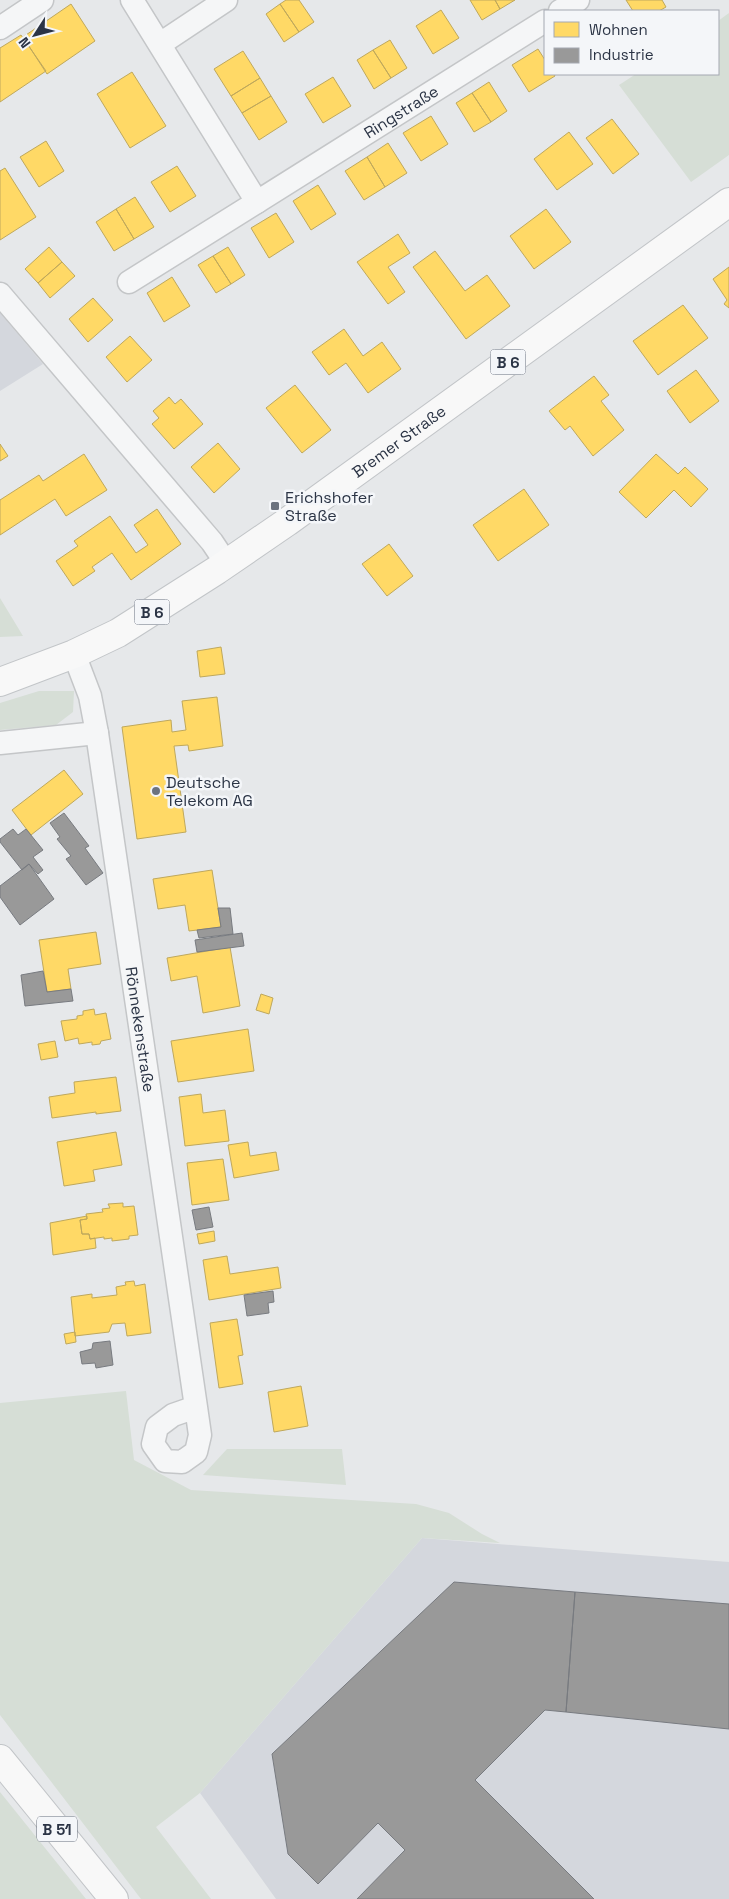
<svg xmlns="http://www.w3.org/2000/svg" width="729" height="1899" font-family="'Space Grotesk',sans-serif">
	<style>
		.built { fill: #d4d7dd }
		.green { fill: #d6ded6 }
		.homes { fill: #ffd966; stroke: #bfa85c }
		.industry { fill: #999; stroke: #787b80 }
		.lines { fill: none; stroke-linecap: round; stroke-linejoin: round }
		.minor-casing { stroke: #c4c6c8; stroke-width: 25 }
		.primary-casing { stroke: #c2c5c8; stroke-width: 30 }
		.minor { stroke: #f5f6f7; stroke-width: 22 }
		.primary { stroke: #f8f8f8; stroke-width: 28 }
		.poi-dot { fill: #6c737f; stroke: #f4f6f9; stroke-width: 2 }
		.labels { text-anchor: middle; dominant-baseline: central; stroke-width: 5; stroke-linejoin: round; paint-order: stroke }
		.shield { fill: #f4f6f9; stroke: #676e7b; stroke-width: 1 }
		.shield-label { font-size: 15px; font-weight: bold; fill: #2b3445 }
		.street-label { font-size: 16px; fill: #2b3445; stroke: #f4f6f9 }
		.poi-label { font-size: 16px; fill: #2b3445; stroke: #f4f6f9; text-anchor: start }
	</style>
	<rect width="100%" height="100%" fill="#e6e8ea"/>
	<path class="built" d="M 0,313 L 43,364 L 0,391 Z
		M 422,1538 L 729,1562 L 729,1899 L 276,1899 L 200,1793 Z"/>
	<path class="green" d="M 729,13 L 729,155 L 691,182 L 619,85 L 636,74 L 718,74 L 718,21 Z
		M 0,598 L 23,636 L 0,637 Z
		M 39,691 L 74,691 L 73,712 L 56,725 L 0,730 L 0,703 Z
		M 126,1391 L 134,1460 L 191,1490 L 416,1504 L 449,1513 L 482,1534 L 500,1543 L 422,1538 L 200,1793 L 156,1827 L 211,1899 L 141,1899 L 0,1715 L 0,1403 Z
		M 227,1449 L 342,1449 L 346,1485 L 203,1475 Z
		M 0,1792 L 86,1899 L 0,1899 Z"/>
	<path class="homes" d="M 286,0 L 299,0 L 314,22 L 299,32 L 280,4 Z
		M 470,0 L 495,0 L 500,9 L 482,20 Z
		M 495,0 L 515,0 L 500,9 Z
		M 626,0 L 662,0 L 666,7 L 659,11 L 633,11 Z
		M 71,4 L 95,41 L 47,74 L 23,37 Z
		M 280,4 L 299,32 L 284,42 L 266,14 Z
		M 441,10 L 459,38 L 433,54 L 416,26 Z
		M 21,35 L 46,71 L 0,102 L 0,48 Z
		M 390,40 L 407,68 L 391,78 L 373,50 Z
		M 538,49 L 545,60 L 545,74 L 554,74 L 555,76 L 529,92 L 512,65 Z
		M 373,50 L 391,78 L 374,89 L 357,60 Z
		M 243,51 L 260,78 L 231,96 L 214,69 Z
		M 132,72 L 166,126 L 130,148 L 97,94 Z
		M 333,77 L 351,106 L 323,123 L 305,94 Z
		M 260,78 L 271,96 L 242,113 L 231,96 Z
		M 489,82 L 507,111 L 491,122 L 472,93 Z
		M 472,93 L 491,122 L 474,132 L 456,103 Z
		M 271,96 L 287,122 L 259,140 L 242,113 Z
		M 431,116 L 448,144 L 421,161 L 403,133 Z
		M 612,119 L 639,154 L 613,174 L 586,138 Z
		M 569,132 L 593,164 L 557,190 L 534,159 Z
		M 46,141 L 64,171 L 39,187 L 20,157 Z
		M 388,143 L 407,173 L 385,187 L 367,157 Z
		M 367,157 L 385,187 L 364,200 L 345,171 Z
		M 177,166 L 196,196 L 170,212 L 151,182 Z
		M 5,168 L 36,217 L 0,240 L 0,171 Z
		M 318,185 L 336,214 L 311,230 L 293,201 Z
		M 135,197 L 154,227 L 134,239 L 116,209 Z
		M 116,209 L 134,239 L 114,251 L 96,222 Z
		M 546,209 L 571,242 L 534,269 L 510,236 Z
		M 276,213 L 294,242 L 269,258 L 251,228 Z
		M 398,234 L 410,253 L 388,267 L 405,292 L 388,304 L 357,262 Z
		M 49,247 L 62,262 L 38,283 L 25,269 Z
		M 228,247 L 245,275 L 231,284 L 213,256 Z
		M 435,251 L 465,291 L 487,275 L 510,306 L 466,339 L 413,267 Z
		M 213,256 L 231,284 L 216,293 L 198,265 Z
		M 62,262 L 75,276 L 50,298 L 38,283 Z
		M 729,267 L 729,308 L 724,304 L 727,300 L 713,279 Z
		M 172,277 L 190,306 L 164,322 L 147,293 Z
		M 93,298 L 113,320 L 88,342 L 69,319 Z
		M 683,305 L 708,338 L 658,375 L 633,341 Z
		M 344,329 L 363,356 L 382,342 L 401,369 L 368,393 L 346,363 L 329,375 L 312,352 Z
		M 130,336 L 152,360 L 127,382 L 106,357 Z
		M 696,370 L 719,401 L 690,423 L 667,391 Z
		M 594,376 L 609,395 L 601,401 L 624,430 L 593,456 L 570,426 L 565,430 L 549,411 Z
		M 295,385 L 331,430 L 302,453 L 266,408 Z
		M 169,397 L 175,404 L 181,399 L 203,424 L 174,449 L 152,424 L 159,418 L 153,411 Z
		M 218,443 L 240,469 L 214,493 L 191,467 Z
		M 0,444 L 8,456 L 0,461 Z
		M 84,454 L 107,490 L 66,516 L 55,499 L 0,535 L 0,500 L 39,475 L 43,481 Z
		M 656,454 L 678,474 L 685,467 L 708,489 L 691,507 L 674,490 L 646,518 L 619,492 Z
		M 524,489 L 549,525 L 498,561 L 473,525 Z
		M 157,509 L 181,544 L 131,580 L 112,553 L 92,567 L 95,571 L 73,586 L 56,561 L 78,546 L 74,541 L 110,516 L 136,553 L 148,545 L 134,525 Z
		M 389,544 L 413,576 L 387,596 L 362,564 Z
		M 221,647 L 225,674 L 200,677 L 197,651 Z
		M 217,697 L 223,746 L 189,751 L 188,745 L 174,746 L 186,832 L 137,839 L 122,727 L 171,720 L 172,732 L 186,730 L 182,701 Z
		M 64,770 L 83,794 L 31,835 L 12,810 Z
		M 212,870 L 221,927 L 189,931 L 185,905 L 158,909 L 153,879 Z
		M 96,932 L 101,964 L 68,969 L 71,989 L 47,992 L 39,940 Z
		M 230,947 L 240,1006 L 203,1013 L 197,976 L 171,981 L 167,958 Z
		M 261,994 L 273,998 L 269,1014 L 256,1010 Z
		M 94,1009 L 95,1015 L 106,1013 L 111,1039 L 101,1041 L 100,1044 L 92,1045 L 92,1042 L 79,1044 L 78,1038 L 65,1041 L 61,1021 L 77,1019 L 77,1016 L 83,1015 L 83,1011 Z
		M 248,1029 L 254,1071 L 178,1082 L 171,1041 Z
		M 55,1041 L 58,1057 L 41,1060 L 38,1044 Z
		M 116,1077 L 121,1111 L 96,1114 L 96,1112 L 52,1118 L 49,1097 L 75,1093 L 74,1082 Z
		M 201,1094 L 203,1113 L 225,1110 L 229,1141 L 185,1146 L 179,1097 Z
		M 116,1132 L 122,1165 L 93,1170 L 95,1181 L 64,1186 L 57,1142 Z
		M 248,1142 L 250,1156 L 276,1152 L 279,1170 L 234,1178 L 228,1145 Z
		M 223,1159 L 229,1200 L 192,1205 L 187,1163 Z
		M 123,1203 L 123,1207 L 134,1206 L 138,1235 L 129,1236 L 129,1239 L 112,1241 L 112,1238 L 104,1239 L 104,1237 L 90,1239 L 89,1234 L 82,1234 L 80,1220 L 87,1219 L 86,1214 L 103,1212 L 102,1209 L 110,1208 L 108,1204 Z
		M 87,1216 L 87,1219 L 80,1220 L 82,1234 L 89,1234 L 90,1239 L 95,1238 L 96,1248 L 53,1255 L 50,1223 Z
		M 214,1231 L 215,1241 L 199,1244 L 197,1234 Z
		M 227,1256 L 230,1274 L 278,1267 L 281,1288 L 209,1300 L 203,1260 Z
		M 134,1281 L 135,1286 L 145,1284 L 151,1333 L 127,1336 L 125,1323 L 112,1324 L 109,1332 L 75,1336 L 71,1297 L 92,1294 L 92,1298 L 117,1295 L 116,1287 L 126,1285 L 125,1282 Z
		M 237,1319 L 243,1355 L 238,1356 L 243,1384 L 219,1388 L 210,1323 Z
		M 75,1332 L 76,1342 L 66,1344 L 64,1334 Z
		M 301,1386 L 308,1426 L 274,1432 L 268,1392 Z"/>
	<path class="industry" d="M 64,813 L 89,846 L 85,848 L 103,873 L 86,885 L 66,859 L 71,856 L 57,839 L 60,837 L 50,823 Z
		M 13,829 L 18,835 L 26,829 L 43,850 L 33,857 L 43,870 L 38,874 L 29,864 L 22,870 L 0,842 L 0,839 Z
		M 29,864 L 54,899 L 20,925 L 0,897 L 0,886 Z
		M 218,908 L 230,908 L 233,934 L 199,938 L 197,930 L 221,927 Z
		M 242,933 L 244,946 L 197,952 L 195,940 Z
		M 43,971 L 47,992 L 71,989 L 73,1001 L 25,1006 L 21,975 Z
		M 209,1207 L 213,1227 L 196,1230 L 192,1210 Z
		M 273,1291 L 274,1302 L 268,1303 L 269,1313 L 247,1316 L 244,1295 Z
		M 110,1341 L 113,1365 L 96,1368 L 95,1363 L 82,1364 L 80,1352 L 92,1349 L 93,1343 Z
		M 454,1582 L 575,1592 L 566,1712 L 545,1710 L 475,1780 L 594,1899 L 357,1899 L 405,1850 L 378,1823 L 318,1884 L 288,1854 L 272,1754 Z
		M 575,1592 L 729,1604 L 729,1729 L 566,1712 Z"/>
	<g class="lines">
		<defs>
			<g id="minor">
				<path d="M 560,11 L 578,0"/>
				<path d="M 0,28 L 42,0"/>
				<path d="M 160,44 L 226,0"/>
				<path id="s1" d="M 257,202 L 545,21"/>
				<path d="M 129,282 L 257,202 L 132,0"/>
				<path d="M 0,294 L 212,542 L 226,563"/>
				<path id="s2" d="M 74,654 L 90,696 L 97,733 L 196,1407 L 200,1435 L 196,1452 L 182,1462 L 165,1461 L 153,1444 L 157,1427 L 173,1415 L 196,1407"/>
				<path d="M 0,743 L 97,733"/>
			</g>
			<g id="primary">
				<path id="s3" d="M 0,682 L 74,654 L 118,633 L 217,570 L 287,522 L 729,202"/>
				<path d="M 0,1759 L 114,1899"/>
			</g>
		</defs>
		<use href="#minor" class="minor-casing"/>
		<use href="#primary" class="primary-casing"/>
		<use href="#minor" class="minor"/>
		<use href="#primary" class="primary"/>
	</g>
	<g class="poi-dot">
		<rect x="270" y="501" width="10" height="10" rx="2.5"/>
		<circle cx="156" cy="791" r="5"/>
	</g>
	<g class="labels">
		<g class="shield">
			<rect x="490.5" y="349.5" width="35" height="25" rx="4"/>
			<rect x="134.5" y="599.5" width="35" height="25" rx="4"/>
			<rect x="37" y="1816.5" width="40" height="25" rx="4"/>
		</g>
		<g class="shield-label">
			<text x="508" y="362">B 6</text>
			<text x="152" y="612">B 6</text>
			<text x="57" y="1829">B 51</text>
		</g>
		<g class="street-label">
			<text stroke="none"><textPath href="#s1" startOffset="170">Ringstraße</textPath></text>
			<text stroke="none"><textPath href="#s3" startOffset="468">Bremer Straße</textPath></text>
			<text stroke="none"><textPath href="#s2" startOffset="382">Rönnekenstraße</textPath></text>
		</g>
		<g class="poi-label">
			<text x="285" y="497">Erichshofer<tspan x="285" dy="18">Straße</tspan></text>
			<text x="166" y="782">Deutsche<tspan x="166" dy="18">Telekom AG</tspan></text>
		</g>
	</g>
	<rect x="544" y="10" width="175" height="65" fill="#f4f6f9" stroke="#a4a8b1"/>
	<rect x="554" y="22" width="25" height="15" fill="#ffd966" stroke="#a4a8b1"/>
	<text x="589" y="35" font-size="15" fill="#2b3445">Wohnen</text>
	<rect x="554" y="48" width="25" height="15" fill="#999999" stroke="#a4a8b1"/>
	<text x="589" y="60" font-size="15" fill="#2b3445">Industrie</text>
	<g transform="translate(35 35) rotate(234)" stroke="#f4f6f9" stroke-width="4" paint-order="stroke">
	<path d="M0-4L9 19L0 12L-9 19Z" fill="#2b3445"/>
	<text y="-8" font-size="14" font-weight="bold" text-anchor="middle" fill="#2b3445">N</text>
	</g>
</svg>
